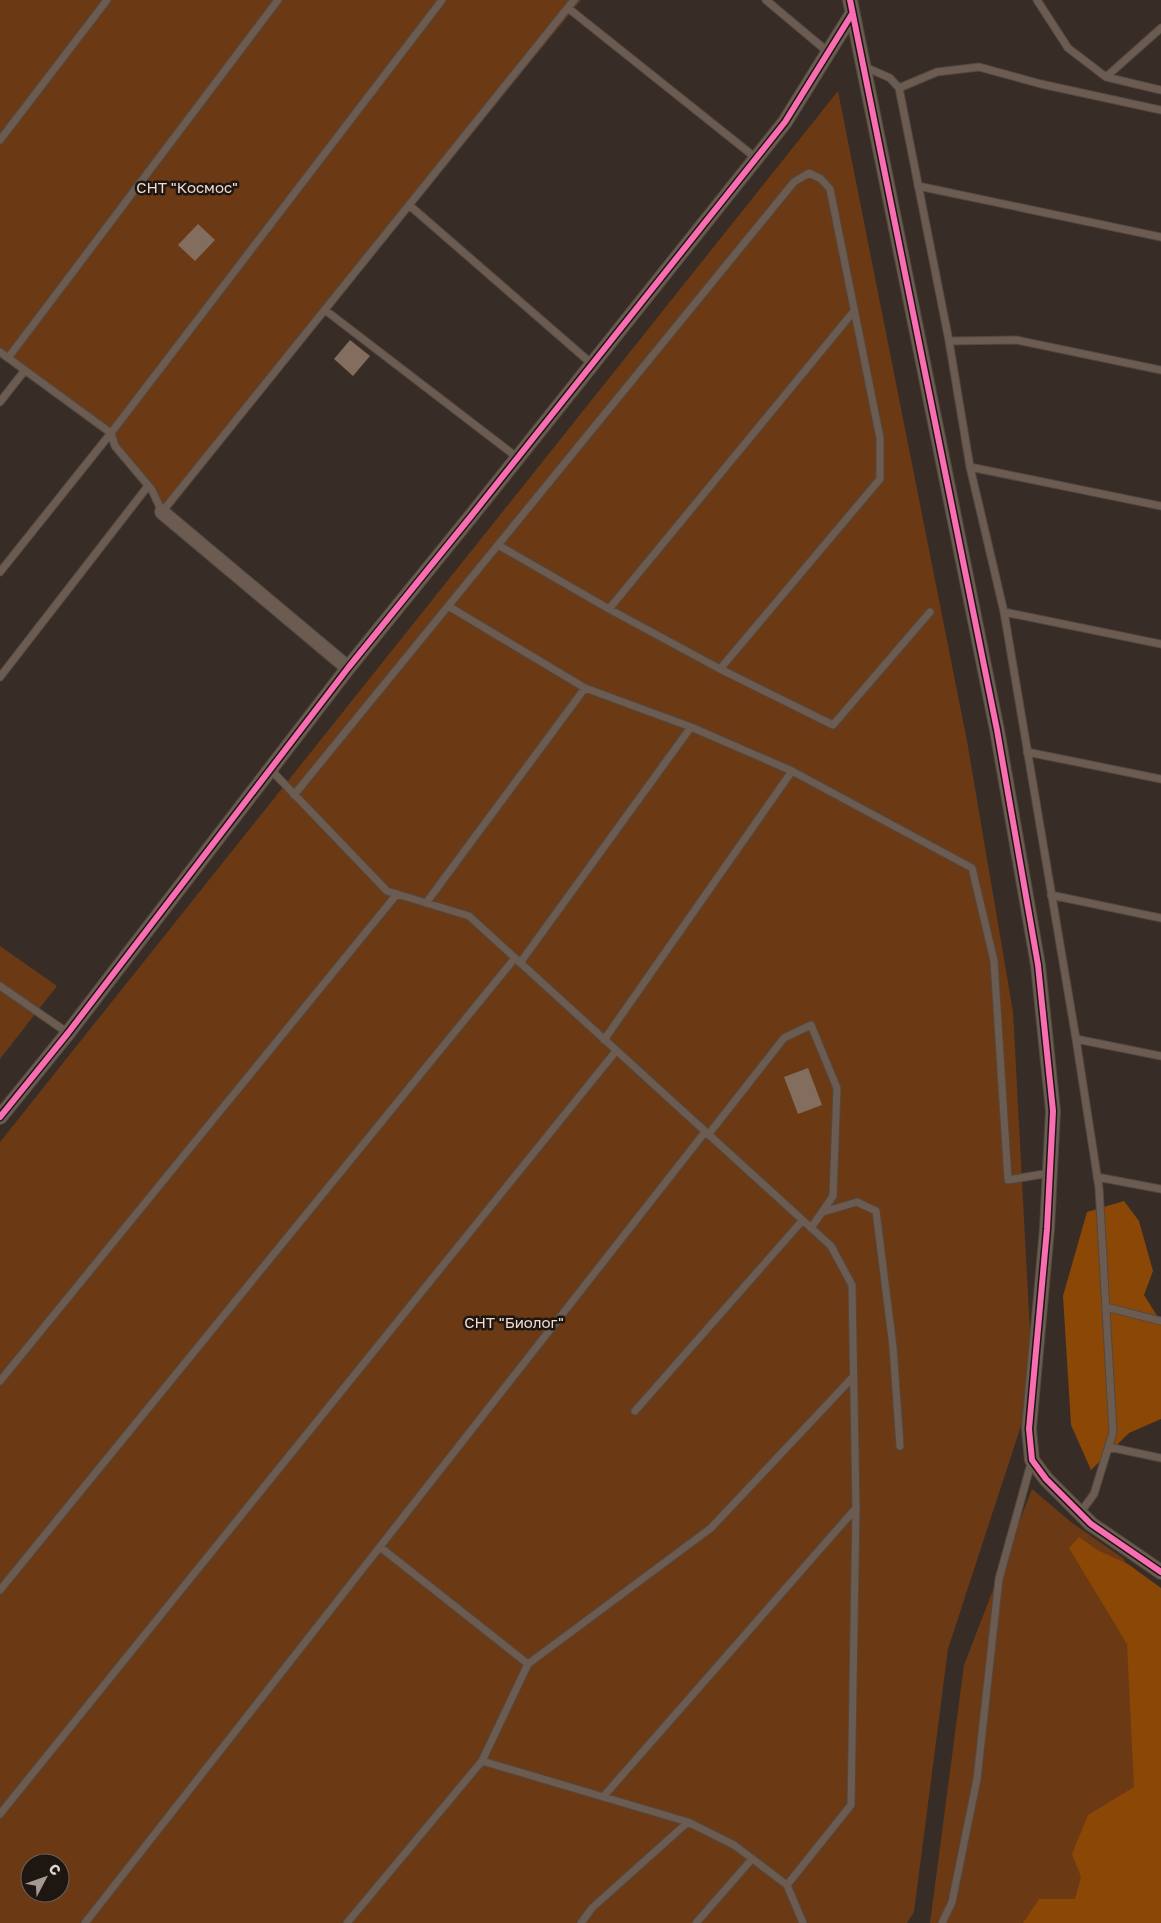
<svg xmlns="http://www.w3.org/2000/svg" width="1161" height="1923" font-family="'Golos Text',sans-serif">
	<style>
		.green { fill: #6b3a14; fill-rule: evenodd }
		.forest { fill: #8b4706 }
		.building { fill: #826d5f }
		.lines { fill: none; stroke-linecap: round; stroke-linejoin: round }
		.lane-casing { stroke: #504842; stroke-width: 9 }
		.street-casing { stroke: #504842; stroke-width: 16 }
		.lane { stroke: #6c5b50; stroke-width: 7 }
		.street { stroke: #6c5b50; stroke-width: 14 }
		.cycleway-casing { stroke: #1e1610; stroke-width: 9 }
		.cycleway { stroke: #f96db3; stroke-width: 6 }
		.labels { text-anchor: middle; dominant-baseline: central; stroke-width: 5; stroke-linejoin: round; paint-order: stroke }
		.park-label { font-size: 15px; fill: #f3dccf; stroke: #1e1610 }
	</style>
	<rect width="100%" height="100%" fill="#372c26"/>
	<path class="green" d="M 0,0 L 581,0 L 162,512 L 152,490 L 115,446 L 111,433 L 0,352 Z
		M 838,91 L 967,741 L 1013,1012 L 1033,1389 L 948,1649 L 914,1912 L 907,1923 L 0,1923 L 0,1142 ZM 30,1863 L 60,1863 L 60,1893 L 30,1893 Z
		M 0,946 L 57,986 L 0,1059 Z
		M 1032,1489 L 1071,1522 L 1124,1559 L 1134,1583 L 1161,1923 L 930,1923 L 964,1665 Z"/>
	<path class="forest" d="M 1124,1201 L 1139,1221 L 1153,1271 L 1144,1295 L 1161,1322 L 1161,1419 L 1129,1433 L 1091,1470 L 1071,1425 L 1063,1296 L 1087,1212 Z
		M 1079,1537 L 1097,1550 L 1128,1564 L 1161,1588 L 1161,1923 L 1023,1923 L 1039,1899 L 1075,1899 L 1081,1877 L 1072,1854 L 1088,1815 L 1134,1787 L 1127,1644 L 1069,1548 Z"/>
	<path class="building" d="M 198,224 L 215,240 L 195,261 L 178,245 Z
		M 350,340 L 370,356 L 353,376 L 334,359 Z
		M 808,1068 L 822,1105 L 798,1114 L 784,1077 Z"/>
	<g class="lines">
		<defs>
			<path id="lane" d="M 766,0 L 828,52
				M 1037,0 L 1068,48 L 1106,77 L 1161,90
				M 568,8 L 756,158
				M 863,66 L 890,78 L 899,88 L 949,341 L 970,467 L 1004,612 L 1076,1039 L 1099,1188 L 1113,1432 L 1094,1494 L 1080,1513
				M 1106,77 L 1161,28
				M 899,88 L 937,72 L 979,67 L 1041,84 L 1161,110
				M 0,140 L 107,0
				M 918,186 L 1161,237
				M 409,205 L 592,364
				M 325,310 L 518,458
				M 949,341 L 1016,340 L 1161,370
				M 0,352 L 111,433 L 115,446 L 152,490 L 162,512 L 574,0
				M 8,358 L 278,0
				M 0,402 L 25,370
				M 970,467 L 1161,506
				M 498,545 L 609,609 L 720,669 L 833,725 L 930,612
				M 0,572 L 111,433 L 442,0
				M 448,606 L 585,688 L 691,727 L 792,771 L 972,868 L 994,961 L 1008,1180 L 1050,1173
				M 609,609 L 854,311
				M 1004,612 L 1161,644
				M 0,677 L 148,486
				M 1027,752 L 1161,779
				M 270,769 L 387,891 L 469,916 L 831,1246 L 852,1285 L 856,1508 L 851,1805 L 787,1885
				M 294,795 L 794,182 L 809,173 L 821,179 L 830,189 L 880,438 L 880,479 L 720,669
				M 1051,895 L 1161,918
				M 426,903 L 585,688
				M 520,963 L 691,727
				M 0,986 L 68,1033
				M 1076,1039 L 1161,1056
				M 604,1040 L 792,771
				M 708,1135 L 784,1038 L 811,1025 L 837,1088 L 833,1196 L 811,1228
				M 1097,1177 L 1161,1189
				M 823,1212 L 857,1202 L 876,1211 L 893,1347 L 900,1446
				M 1106,1307 L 1161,1321
				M 0,1381 L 397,894
				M 635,1411 L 802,1221
				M 1109,1447 L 1161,1458
				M 380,1547 L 528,1664
				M 0,1590 L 515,958
				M 482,1761 L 528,1664 L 711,1528 L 853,1377
				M 603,1797 L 856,1508
				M 0,1814 L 616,1051
				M 85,1923 L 705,1132
				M 347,1923 L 482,1761 L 688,1822 L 734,1845 L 787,1885 L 803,1923
				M 581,1923 L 592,1908 L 688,1822
				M 696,1923 L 752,1859
				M 942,1923 L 952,1902 L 977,1779 L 999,1579 L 1032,1460"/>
			<path id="street" d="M 850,0 L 997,730 L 1038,965 L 1053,1111 L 1047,1229 L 1029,1429 L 1032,1460 L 1046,1479 L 1091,1524 L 1161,1572
				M 162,512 L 348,668
				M 0,1117 L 68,1033 L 348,668 L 472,515 L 785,122 L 852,14"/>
		</defs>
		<use href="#lane" class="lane-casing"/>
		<use href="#street" class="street-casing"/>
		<use href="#lane" class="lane"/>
		<use href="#street" class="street"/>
		<defs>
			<path id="cycleway" d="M 850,0 L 997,730 L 1038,965 L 1053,1111 L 1047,1229 L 1029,1429 L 1032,1460 L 1046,1479 L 1091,1524 L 1161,1572
				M 0,1117 L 68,1033 L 348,668 L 472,515 L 785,122 L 852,14"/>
		</defs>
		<use href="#cycleway" class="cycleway-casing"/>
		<use href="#cycleway" class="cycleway"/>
	</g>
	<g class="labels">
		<g class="park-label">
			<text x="187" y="187">СНТ "Космос"</text>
			<text x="514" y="1322">СНТ "Биолог"</text>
		</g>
	</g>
	<g transform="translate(45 1878) rotate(49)"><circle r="24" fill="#1e1610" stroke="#6c625b"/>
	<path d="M0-4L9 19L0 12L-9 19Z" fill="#a59992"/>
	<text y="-8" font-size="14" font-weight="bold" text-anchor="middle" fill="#e0d4cc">С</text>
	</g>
</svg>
